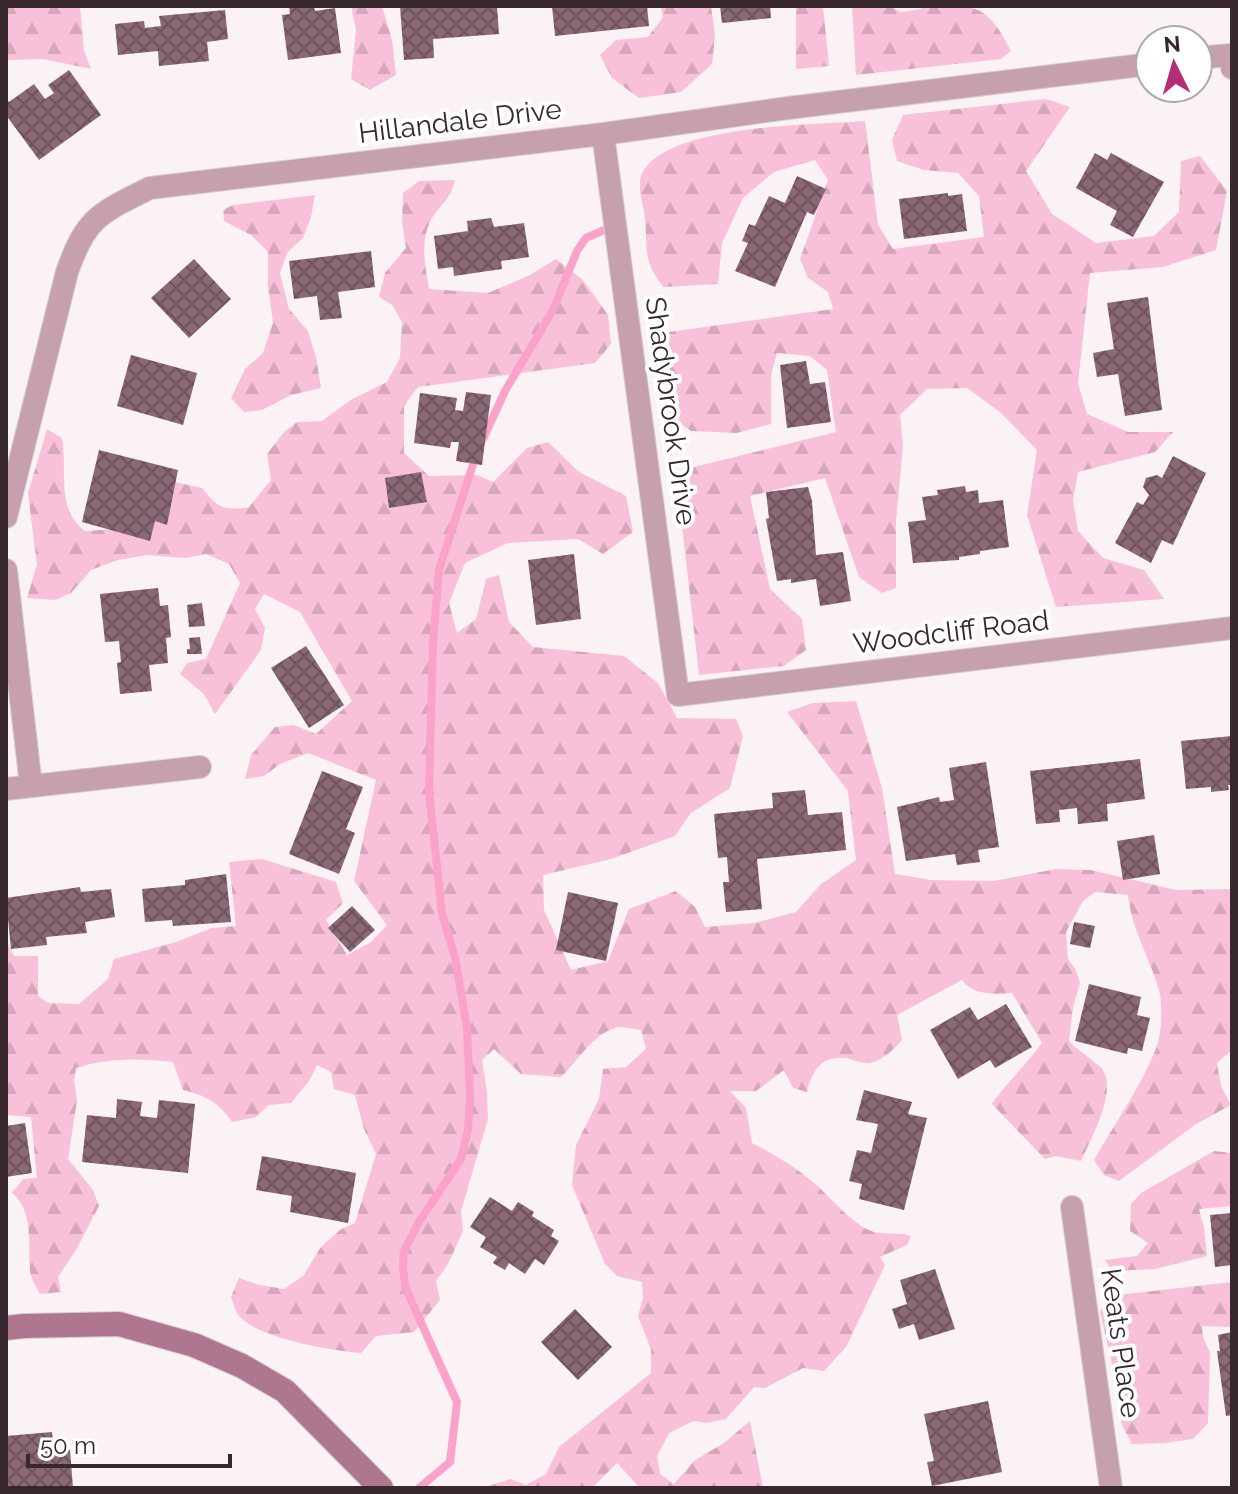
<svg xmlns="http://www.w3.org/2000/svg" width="1238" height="1494" font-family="Raleway,sans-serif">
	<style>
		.forest { fill: url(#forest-firs) }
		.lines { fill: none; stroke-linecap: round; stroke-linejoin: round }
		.stream { stroke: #faa2c9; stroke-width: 8 }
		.building { fill: url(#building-cross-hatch) }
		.street-casing { stroke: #d7ced1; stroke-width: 24 }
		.secondary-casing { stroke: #d7ced1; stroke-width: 26 }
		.street { stroke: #c7a0b0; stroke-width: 22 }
		.secondary { stroke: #af768f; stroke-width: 24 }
		.labels { text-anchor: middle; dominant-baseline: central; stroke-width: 8; stroke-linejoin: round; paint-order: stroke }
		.street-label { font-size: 28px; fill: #37282e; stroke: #fff }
	</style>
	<defs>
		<pattern id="forest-firs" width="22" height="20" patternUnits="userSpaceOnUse" patternTransform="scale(2)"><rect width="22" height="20" fill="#f9c1d9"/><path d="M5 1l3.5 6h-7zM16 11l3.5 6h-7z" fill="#d6a6bb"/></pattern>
		<pattern id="building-cross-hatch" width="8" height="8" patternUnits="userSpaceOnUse" patternTransform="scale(2)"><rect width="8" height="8" fill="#8a6876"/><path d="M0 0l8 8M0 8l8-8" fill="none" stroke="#6c515c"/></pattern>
	</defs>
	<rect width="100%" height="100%" fill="#faf2f5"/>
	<path class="forest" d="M 6,6 L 80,6 L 84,51 L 91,69 L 43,59 L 6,60 Z
		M 351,6 L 382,6 L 392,40 L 396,75 L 370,90 L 351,79 L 356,30 Z
		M 661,6 L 711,6 L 715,36 L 712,64 L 681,92 L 639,98 L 612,78 L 600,55 L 616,40 L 648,37 L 663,17 Z
		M 796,6 L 823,6 L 829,66 L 796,69 Z
		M 852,6 L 888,6 L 901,12 L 921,9 L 921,6 C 974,6 985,0 1011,51 L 1001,59 L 856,75 Z
		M 1046,99 L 1070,107 L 1026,171 L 1052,214 L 1096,243 L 1154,236 L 1179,212 L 1181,161 L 1200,156 L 1227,191 L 1216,250 L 1163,267 L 1090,273 L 1078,383 L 1087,414 L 1128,432 L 1173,432 L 1155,452 L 1078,472 L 1073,500 L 1078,531 L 1103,558 L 1144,570 L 1164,599 L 1056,607 L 1027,515 L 1037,450 L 1000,412 L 967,388 L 927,389 L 900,415 L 903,446 L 896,521 L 896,588 L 882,593 L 859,577 L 825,478 L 750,496 L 770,589 L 802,619 L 806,650 L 784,666 L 699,675 L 680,508 L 686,469 L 836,432 L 827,370 L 810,356 L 777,353 L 771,375 L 771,424 L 737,433 L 691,431 L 670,416 L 669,332 L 833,309 L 828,292 L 808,278 L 800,259 L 828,180 L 815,160 L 774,172 L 743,198 L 722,243 L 718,284 L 663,287 C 642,257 648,253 645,219 C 644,206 637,188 641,176 C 661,124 815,125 865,121 L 878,225 L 893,249 L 984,237 L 979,196 L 958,173 L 924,170 L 897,161 L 892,140 L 903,115 Z
		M 455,180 C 451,201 436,207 429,224 C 420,245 426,269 429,289 L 488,293 L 530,275 L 556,259 L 583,280 L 608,315 L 611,344 L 595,363 L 418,387 L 404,406 L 404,453 L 429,476 L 477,475 L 493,482 L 527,448 L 548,442 L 579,472 L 626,496 L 633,532 L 603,554 L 578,539 L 508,543 L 465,563 L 449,603 L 457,633 L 476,619 L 486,579 L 499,575 L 509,622 L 533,647 L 624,656 L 658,683 L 677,718 L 736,719 L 743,736 L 730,788 L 691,813 L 675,836 L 611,859 L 543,875 L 544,910 L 571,970 L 608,961 L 629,909 L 676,891 L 695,907 L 705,927 L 754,923 L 796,912 L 821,884 L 856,860 L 848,791 L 787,712 L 813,703 L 856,701 L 882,788 L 895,874 L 931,880 L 994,881 L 1056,869 L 1091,870 L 1176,890 L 1232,889 L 1232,1050 L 1217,1063 L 1221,1086 L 1231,1105 L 1196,1124 L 1119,1181 L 1104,1175 L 1094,1160 C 1114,1125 1140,1088 1155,1051 C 1162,1035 1163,1006 1159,990 C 1150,958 1131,928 1128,895 L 1095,892 L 1083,901 L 1066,932 L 1068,959 L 1076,970 L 1080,983 L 1073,1007 L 1069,1041 C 1077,1050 1099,1064 1103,1070 C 1117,1093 1091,1138 1081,1161 L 1056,1156 L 1045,1159 L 992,1104 C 1007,1082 1026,1065 1042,1043 L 1012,993 C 993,994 974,996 962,980 L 897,1015 L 902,1040 C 893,1050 880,1064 865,1063 C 859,1063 852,1059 846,1058 C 821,1055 812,1071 807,1092 L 793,1088 L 784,1070 L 756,1091 L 730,1091 L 746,1108 L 752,1143 C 774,1154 796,1167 815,1184 C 831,1197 853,1226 874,1232 C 886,1235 898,1232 911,1236 L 907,1245 L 880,1257 L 885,1265 L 846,1347 L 824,1371 L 803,1368 L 765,1388 L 754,1387 L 726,1419 L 707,1423 L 694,1421 L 669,1433 L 657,1456 L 660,1474 L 674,1484 L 695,1460 L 724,1443 L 750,1421 L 763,1488 L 640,1488 L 617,1463 L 592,1488 L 482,1488 L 511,1479 L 526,1485 L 546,1474 L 559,1447 L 651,1373 L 651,1349 L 638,1316 L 643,1298 L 642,1282 L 617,1276 L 605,1264 L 572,1185 L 576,1145 L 599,1099 L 603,1069 L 626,1067 L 646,1049 L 641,1030 C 633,1029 622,1025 615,1028 C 592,1035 578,1061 561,1077 L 521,1074 L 494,1049 L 482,1060 L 487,1093 L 488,1119 L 461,1211 L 463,1231 L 448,1264 L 436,1281 L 440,1300 L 414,1332 L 376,1336 L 361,1353 C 330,1350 259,1339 238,1315 C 235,1310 233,1302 231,1297 L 239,1278 L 259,1285 L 284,1289 L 303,1276 L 321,1247 L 340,1230 L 355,1223 L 376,1154 L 364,1129 L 355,1095 L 334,1089 L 331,1072 L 317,1065 L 309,1081 L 291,1103 L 269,1105 L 256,1117 L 232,1122 C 220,1103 205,1095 183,1090 L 173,1062 C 140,1058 107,1058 76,1068 L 74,1081 L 77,1100 L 68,1159 L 93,1190 L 99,1206 L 76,1250 L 58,1277 L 61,1292 L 40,1294 C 36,1287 31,1279 30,1271 C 28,1244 34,1211 12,1193 L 23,1179 L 37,1178 L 31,1117 L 6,1115 L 6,939 L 14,956 L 38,956 L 38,996 L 48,1003 L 79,1004 L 108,979 L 114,959 L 176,942 L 212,928 L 236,926 L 229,862 L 262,859 L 336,882 L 343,903 L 326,920 L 347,955 L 371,942 L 387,925 L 354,881 L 376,780 L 308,753 L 280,764 L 264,776 L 245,779 L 251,755 L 275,727 L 294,725 L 316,734 L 352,701 L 300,612 L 264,594 L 255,609 L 265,628 L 261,650 L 215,714 L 204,694 L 180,674 L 187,663 L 206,659 L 240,583 L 229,564 L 206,554 L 186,558 L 147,555 L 118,560 L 91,570 L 71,593 L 55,600 L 27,598 L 37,565 L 28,493 L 47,429 L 62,438 C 68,470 55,509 85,531 L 115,529 L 170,481 L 202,488 C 218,508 223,511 249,507 L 271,480 L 267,454 L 284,432 L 297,422 L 322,421 L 352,399 L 387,382 L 400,358 L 402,322 L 392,305 L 379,297 L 385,273 L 406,248 L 402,222 L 403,193 L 419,181 Z
		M 315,195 L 311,217 L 303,238 L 287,253 L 280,273 L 289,309 L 308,331 L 316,357 L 321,388 L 291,395 L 262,410 L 244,412 L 231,398 L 245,369 L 263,353 L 273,323 L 268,286 L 268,252 L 251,235 L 224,221 L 223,210 L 233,205 Z
		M 1214,1151 L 1232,1153 L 1232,1206 L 1199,1209 L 1204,1228 L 1207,1256 L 1155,1269 L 1112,1271 L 1105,1260 L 1137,1256 L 1148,1243 L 1130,1231 L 1131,1204 L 1141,1193 Z
		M 1232,1282 L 1232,1327 L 1202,1326 L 1203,1337 L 1210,1353 L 1208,1423 L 1193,1439 L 1164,1443 L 1132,1444 L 1122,1425 L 1119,1393 L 1100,1312 L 1109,1296 Z"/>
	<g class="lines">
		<path class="stream" d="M 483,439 L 505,391 L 553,310 L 577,251 L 586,238 L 611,227
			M 419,1488 L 450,1462 L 457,1402 L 405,1287 L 403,1265 L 404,1251 L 419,1222 L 461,1159 L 468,1129 L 470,1097 L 467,1028 L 455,957 L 442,914 L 429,791 L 433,642 L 439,570 L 476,455"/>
	</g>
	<path class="building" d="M 289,6 L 314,6 L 315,11 L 335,8 L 341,53 L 288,60 L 282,15 L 290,14 Z
		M 400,6 L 497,6 L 499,34 L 433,39 L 434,58 L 404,60 Z
		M 552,6 L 647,6 L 649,26 L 555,36 Z
		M 720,6 L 770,6 L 771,18 L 722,23 Z
		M 225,10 L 228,39 L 207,42 L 209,61 L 159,66 L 158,51 L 118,55 L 115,24 L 144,21 L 145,28 L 161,26 L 159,16 Z
		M 69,70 L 101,115 L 39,160 L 6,115 L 6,99 L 9,102 L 34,84 L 45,99 L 54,93 L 48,85 Z
		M 1095,153 L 1107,160 L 1111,153 L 1164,182 L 1133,237 L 1110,225 L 1117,211 L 1076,188 Z
		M 797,176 L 826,189 L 814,215 L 807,212 L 775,287 L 735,271 L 748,243 L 742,241 L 749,224 L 755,226 L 769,196 L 785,203 Z
		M 948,193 L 948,196 L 962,194 L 967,231 L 904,239 L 899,199 Z
		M 491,218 L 494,227 L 524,223 L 529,257 L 501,261 L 502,269 L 454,276 L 453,267 L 438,269 L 434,236 L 468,231 L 467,221 Z
		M 371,251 L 375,287 L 338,292 L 342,318 L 320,320 L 317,296 L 294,299 L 289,261 Z
		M 194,259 L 231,299 L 189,338 L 151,298 Z
		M 1148,297 L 1162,410 L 1125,416 L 1118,374 L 1097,377 L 1093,353 L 1114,349 L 1107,303 Z
		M 131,355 L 197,373 L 183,425 L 117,406 Z
		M 806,361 L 810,384 L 825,382 L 831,422 L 787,428 L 780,365 Z
		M 466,392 L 491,395 L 482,465 L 456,461 L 459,442 L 451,442 L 450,448 L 414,443 L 420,393 L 457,398 L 455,410 L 463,411 Z
		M 99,450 L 178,470 L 167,525 L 155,521 L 150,541 L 82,522 Z
		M 1173,456 L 1206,473 L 1173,545 L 1162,540 L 1151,563 L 1115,543 L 1137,502 L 1143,505 L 1149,495 L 1143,487 L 1146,478 L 1157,475 L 1162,478 Z
		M 421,472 L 427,502 L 389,508 L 385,478 Z
		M 965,486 L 966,492 L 978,490 L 979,503 L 1003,500 L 1009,547 L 980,551 L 980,554 L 959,557 L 959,560 L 913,563 L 908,522 L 926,520 L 922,497 L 938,495 L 937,490 Z
		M 808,487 L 812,501 L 816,555 L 843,552 L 851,601 L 820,606 L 816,579 L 791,583 L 791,579 L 777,581 L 766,519 L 769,518 L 766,492 Z
		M 574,554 L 581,619 L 536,625 L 528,560 Z
		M 158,588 L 160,606 L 168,605 L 171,637 L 166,638 L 168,663 L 149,665 L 152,691 L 120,694 L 117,663 L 121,662 L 119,641 L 105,642 L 100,594 Z
		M 202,603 L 205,626 L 189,627 L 187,605 Z
		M 200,637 L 202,654 L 187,654 L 187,649 L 190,649 L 189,638 Z
		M 306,646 L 344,705 L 309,728 L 271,668 Z
		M 1232,736 L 1232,785 L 1228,785 L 1229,790 L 1211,792 L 1211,787 L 1186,789 L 1181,741 Z
		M 1140,759 L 1145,799 L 1107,804 L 1108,821 L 1078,824 L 1077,808 L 1059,810 L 1060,822 L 1036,824 L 1030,771 Z
		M 986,762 L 999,847 L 978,850 L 980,862 L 957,865 L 955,854 L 906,861 L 897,807 L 939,797 L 940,802 L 954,800 L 949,768 Z
		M 322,771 L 363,787 L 346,829 L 355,833 L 339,874 L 289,854 Z
		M 805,790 L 808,815 L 842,812 L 846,850 L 757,859 L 762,909 L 726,912 L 723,882 L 729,882 L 727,857 L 718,858 L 714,814 L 773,808 L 772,793 Z
		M 1154,835 L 1160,874 L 1123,880 L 1117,841 Z
		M 226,874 L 231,922 L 173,926 L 172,920 L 145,922 L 142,889 L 185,885 L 185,880 Z
		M 80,887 L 81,892 L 111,889 L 115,917 L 85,922 L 87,933 L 46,937 L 47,945 L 11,949 L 6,898 Z
		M 568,892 L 618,903 L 606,961 L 556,950 Z
		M 352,906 L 375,930 L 350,952 L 328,928 Z
		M 1074,922 L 1095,926 L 1090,948 L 1070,944 Z
		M 1089,984 L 1141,997 L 1137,1015 L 1150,1018 L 1142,1051 L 1128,1048 L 1127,1054 L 1075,1041 Z
		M 1006,1004 L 1032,1047 L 995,1068 L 990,1060 L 958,1079 L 930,1030 L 970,1007 L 978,1020 Z
		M 864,1090 L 912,1102 L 908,1114 L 927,1118 L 904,1210 L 859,1199 L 862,1184 L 849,1181 L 857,1150 L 871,1153 L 878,1124 L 856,1120 Z
		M 117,1099 L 142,1102 L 140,1116 L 157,1118 L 159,1100 L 195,1104 L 188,1173 L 82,1162 L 87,1115 L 116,1118 Z
		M 25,1123 L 32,1173 L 6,1177 L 6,1126 Z
		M 262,1156 L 356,1173 L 348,1223 L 290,1212 L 292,1196 L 256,1190 Z
		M 490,1197 L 512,1211 L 518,1202 L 534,1212 L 532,1216 L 554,1230 L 551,1236 L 559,1241 L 544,1265 L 535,1259 L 525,1274 L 509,1263 L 505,1270 L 493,1263 L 497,1257 L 480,1247 L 486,1237 L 470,1227 Z
		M 1232,1213 L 1232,1265 L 1215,1267 L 1210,1215 Z
		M 935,1269 L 955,1329 L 919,1340 L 914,1324 L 899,1329 L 892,1309 L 907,1304 L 900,1280 Z
		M 575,1309 L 612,1347 L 578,1380 L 541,1342 Z
		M 1232,1332 L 1232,1415 L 1226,1416 L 1217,1351 L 1220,1351 L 1218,1335 Z
		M 988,1401 L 1002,1472 L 932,1486 L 927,1462 L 934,1461 L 924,1414 Z
		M 52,1432 L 54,1451 L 70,1450 L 73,1488 L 6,1488 L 6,1436 Z"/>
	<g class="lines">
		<defs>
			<path id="street" d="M 1198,58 L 1230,55 L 1232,68
				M 603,134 L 678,695 L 1232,628
				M 6,517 L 67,272 C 86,217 100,213 150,188 L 603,134 L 788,108 L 1150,64
				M 6,570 L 31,786
				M 6,789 L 200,767
				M 1072,1207 L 1111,1488"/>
			<path id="secondary" d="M 6,1328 L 24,1326 L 119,1324 L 194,1345 L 242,1366 L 285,1391 L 381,1488"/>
		</defs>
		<use href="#street" class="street-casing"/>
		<use href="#secondary" class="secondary-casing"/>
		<use href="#street" class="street"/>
		<use href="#secondary" class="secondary"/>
	</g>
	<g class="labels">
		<g class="street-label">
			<text transform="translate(460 121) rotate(-7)">Hillandale Drive</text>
			<text transform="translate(671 411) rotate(82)">Shadybrook Drive</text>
			<text transform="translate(951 632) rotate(-7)">Woodcliff Road</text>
			<text transform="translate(1121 1343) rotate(82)">Keats Place</text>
		</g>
	</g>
	<rect width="1238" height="1494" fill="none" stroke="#37282e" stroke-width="16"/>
	<g transform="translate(1174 64) rotate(355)"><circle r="38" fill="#ffffff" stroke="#afa9ab" stroke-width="2"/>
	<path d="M0-6L14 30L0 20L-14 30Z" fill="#b22e76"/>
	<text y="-12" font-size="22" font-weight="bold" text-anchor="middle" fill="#37282e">N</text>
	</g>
	<path d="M28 1454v12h202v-12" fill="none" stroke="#37282e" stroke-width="4"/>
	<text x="40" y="1454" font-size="24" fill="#37282e" stroke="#ffffff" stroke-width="6" paint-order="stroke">50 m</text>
</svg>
